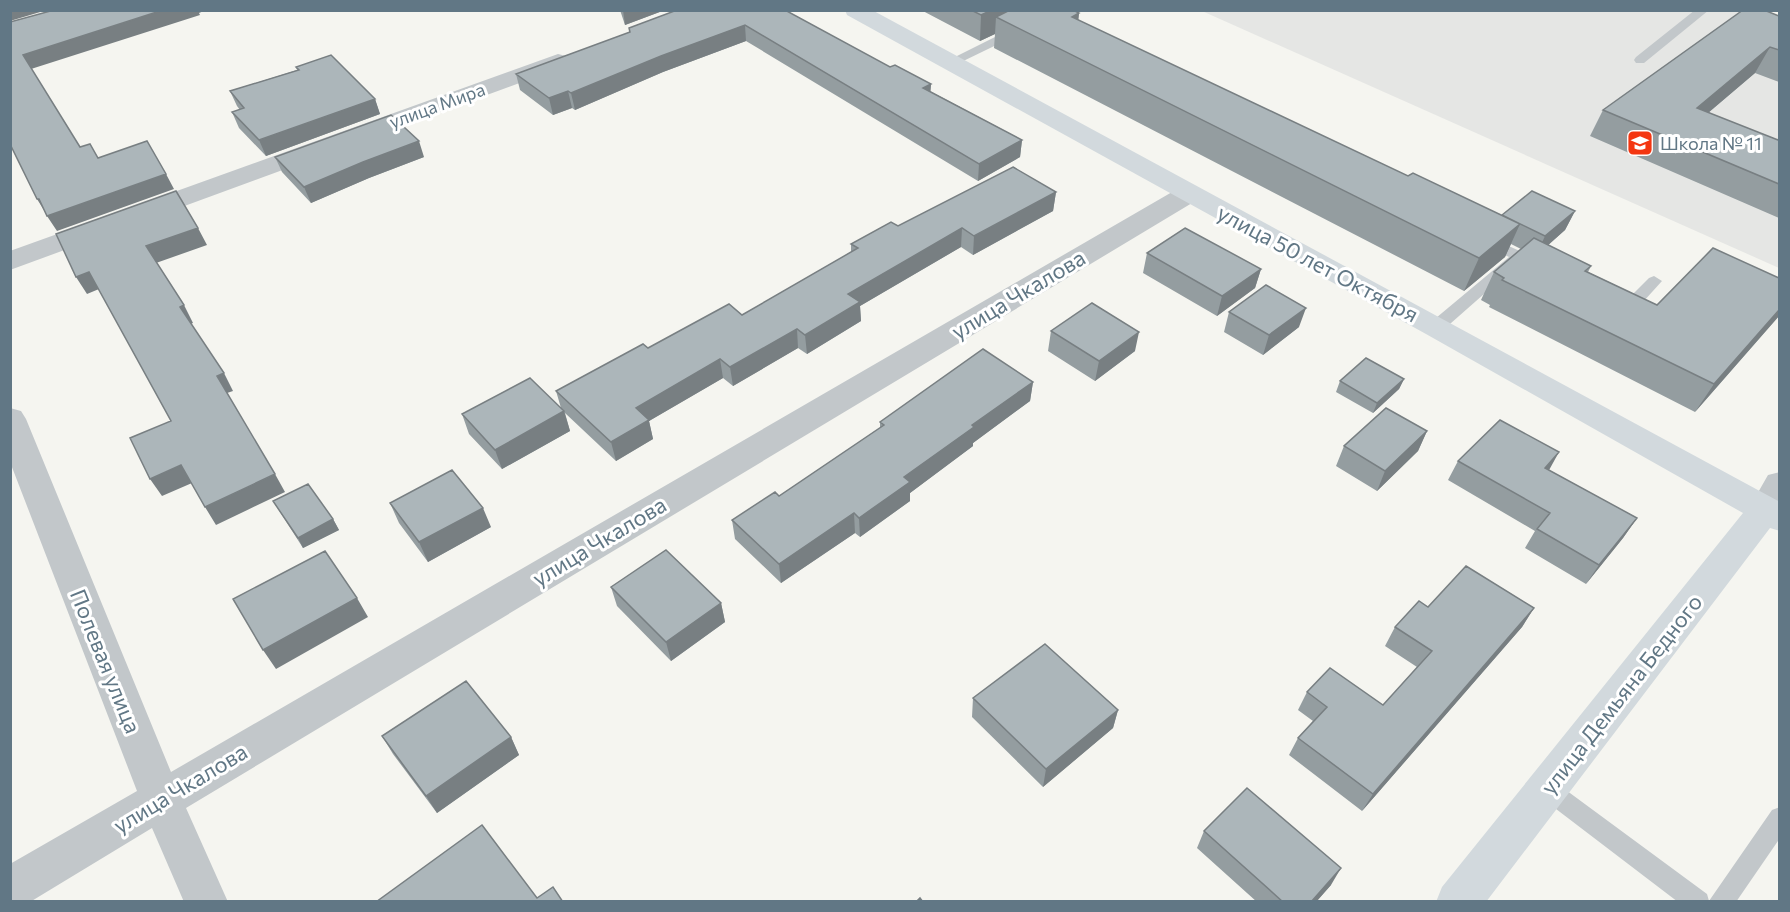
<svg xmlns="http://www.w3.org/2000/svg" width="1790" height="912" font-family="Commissioner,sans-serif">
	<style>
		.built { fill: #e5e6e4 }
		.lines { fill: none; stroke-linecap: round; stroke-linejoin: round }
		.service { fill: #c2c7ca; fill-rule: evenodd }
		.minor { fill: #c2c7ca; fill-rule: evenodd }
		.secondary { fill: #d2d9dd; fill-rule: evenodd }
		.wall { fill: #949da0 }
		.shaded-wall { fill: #787f82 }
		.building { fill: #acb6ba; stroke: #787f82; stroke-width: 1.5 }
		.labels { text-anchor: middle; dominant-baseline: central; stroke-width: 6; stroke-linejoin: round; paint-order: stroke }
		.far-street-label { font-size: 18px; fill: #617785; stroke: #fff }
		.far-poi-label { font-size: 18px; fill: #617785; stroke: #fff; text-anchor: start }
		.street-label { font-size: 22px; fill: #617785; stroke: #fff }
	</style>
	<rect width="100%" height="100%" fill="#f5f5f0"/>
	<path class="built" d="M 1757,10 L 1779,18 L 1779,268 L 1202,11 Z"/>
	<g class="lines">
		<path class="service" d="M 1695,10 L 1709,10 L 1644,63 L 1636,63 L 1634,60 L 1636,57 Z
			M 1015,27 L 1021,31 L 1019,34 L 953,66 L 949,67 L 943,63 Z
			M 1487,236 L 1524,253 L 1527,256 L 1442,331 L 1430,331 L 1428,327 L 1430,323 L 1509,257 L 1482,244 L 1480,241 Z
			M 1654,276 L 1662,281 L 1633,313 C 1625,315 1616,313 1612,306 L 1614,302 L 1625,302 L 1649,278 Z
			M 1547,779 L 1555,782 L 1707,894 L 1709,901 L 1772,810 L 1780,807 L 1780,838 L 1736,902 L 1678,902 L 1539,796 L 1536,789 L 1539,782 Z"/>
		<path class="minor" d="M 558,54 L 566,56 L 569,61 L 566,66 L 10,270 L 10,251 Z
			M 1188,186 L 1197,188 L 1201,194 L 1197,200 L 186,808 L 228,902 L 184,902 L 152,828 L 30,902 L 10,902 L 10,864 L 137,791 L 10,462 L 10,408 L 21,411 L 26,419 L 171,772 L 1179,188 Z
			M 1780,472 L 1780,515 L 1777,519 L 1765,523 L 1753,519 L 1748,510 L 1768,475 Z"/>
		<path class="secondary" d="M 845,10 L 872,10 L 1780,502 L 1780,531 L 1770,528 L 1486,902 L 1436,902 L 1442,887 L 1743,513 L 1426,334 L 847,15 Z"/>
	</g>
	<path class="wall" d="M 620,10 L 665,10 L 625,25 Z
		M 785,10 L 890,67 L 931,84 L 930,91 L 1022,140 L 1020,157 L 978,181 L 746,41 L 663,72 L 575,110 L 572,108 L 553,115 L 520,90 L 516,74 L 630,32 L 629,28 Z
		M 921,10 L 1073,10 L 1079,13 L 1078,20 L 1408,176 L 1502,215 L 1575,211 L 1565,230 L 1548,245 L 1591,266 L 1588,272 L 1657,305 L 1779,316 L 1695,412 L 1489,307 L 1490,305 L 1481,300 L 1494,272 L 1521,249 L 1511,244 L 1505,257 L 1464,291 L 994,48 L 995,34 L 980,41 Z
		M 1779,16 L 1779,82 L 1755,73 L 1708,113 L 1778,140 L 1779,138 L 1779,218 L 1590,136 L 1603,110 Z
		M 296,67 L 375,99 L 380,114 L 266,156 L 239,128 L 232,112 L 240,110 L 237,106 L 230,91 L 297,70 Z
		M 275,157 L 424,157 L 369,178 L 311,203 L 282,172 Z
		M 1056,192 L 1053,211 L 973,255 L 961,247 L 860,306 L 861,321 L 807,354 L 798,348 L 733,386 L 723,378 L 649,421 L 653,439 L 616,461 L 565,413 L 570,431 L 502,469 L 469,434 L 462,414 L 561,408 L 556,391 L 648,348 L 742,315 L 851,252 L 851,244 L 898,226 Z
		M 1147,253 L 1261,269 L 1255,288 L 1217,316 L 1143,273 Z
		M 1229,312 L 1299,327 L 1263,355 L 1224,332 Z
		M 1051,331 L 1135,351 L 1095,381 L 1048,351 Z
		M 1404,379 L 1399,389 L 1373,413 L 1336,392 L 1340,381 Z
		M 1033,382 L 1030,401 L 973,443 L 973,446 L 910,493 L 910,501 L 860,537 L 855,533 L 781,583 L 735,539 L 732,520 L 779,496 L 880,429 L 880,422 Z
		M 1427,431 L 1418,451 L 1377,491 L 1336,466 L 1344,446 Z
		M 1458,461 L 1549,470 L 1637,518 L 1623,538 L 1586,584 L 1525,548 L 1535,531 L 1448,480 Z
		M 273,501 L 333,519 L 339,530 L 303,548 Z
		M 390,503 L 491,527 L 428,562 L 399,523 Z
		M 611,587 L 721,603 L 725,622 L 671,661 L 617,606 Z
		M 1428,607 L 1534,608 L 1522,627 L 1362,811 L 1289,755 L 1298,738 L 1313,721 L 1298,710 L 1307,692 L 1383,705 L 1417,667 L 1385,646 L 1395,627 Z
		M 973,698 L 1118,710 L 1113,728 L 1043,787 L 972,717 Z
		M 382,736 L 511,737 L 519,755 L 437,813 L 393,754 Z
		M 1204,831 L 1331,885 L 1316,902 L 1257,902 L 1197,848 Z"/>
	<path class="shaded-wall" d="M 10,10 L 47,10 L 10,21 Z
		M 163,10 L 206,10 L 199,13 L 200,15 L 31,69 L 23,55 Z
		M 623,10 L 665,10 L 625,25 Z
		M 992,10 L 1025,10 L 996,17 L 995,34 L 980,41 L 981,15 Z
		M 1079,13 L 1076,45 L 1072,17 Z
		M 745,25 L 746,41 L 663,72 L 575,110 L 571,93 L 661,56 Z
		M 1770,47 L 1755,73 L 1682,135 L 1697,108 Z
		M 931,84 L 930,100 L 923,88 Z
		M 568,91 L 572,108 L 553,115 L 549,98 Z
		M 375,99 L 380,114 L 266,156 L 259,140 Z
		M 1022,140 L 1020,157 L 978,181 L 979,164 Z
		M 419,141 L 424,157 L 369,178 L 311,203 L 304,187 L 363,162 Z
		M 166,174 L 174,189 L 57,231 L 47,216 Z
		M 1056,192 L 1053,211 L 973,255 L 974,236 Z
		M 37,199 L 39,199 L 47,215 Z
		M 1575,211 L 1565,230 L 1536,256 L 1545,236 Z
		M 1520,224 L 1505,257 L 1464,291 L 1479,258 Z
		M 198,228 L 207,245 L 156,263 L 146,246 Z
		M 962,228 L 961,247 L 860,306 L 861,321 L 807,354 L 805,335 L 848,294 Z
		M 1261,269 L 1255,288 L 1217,316 L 1222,296 Z
		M 89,272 L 99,289 L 87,294 L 76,277 Z
		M 184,305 L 193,323 L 190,324 L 180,307 Z
		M 1306,308 L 1299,327 L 1263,355 L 1269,335 Z
		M 1779,310 L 1779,316 L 1695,412 L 1714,384 Z
		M 797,329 L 798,348 L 733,386 L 730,367 Z
		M 1139,332 L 1135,351 L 1095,381 L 1099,361 Z
		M 720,359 L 723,378 L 649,421 L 653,439 L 616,461 L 611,442 L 636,408 Z
		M 224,373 L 233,391 L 227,393 L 217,376 Z
		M 1404,379 L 1399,389 L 1373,413 L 1377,403 Z
		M 1033,382 L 1030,401 L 973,443 L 973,446 L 910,493 L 910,501 L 860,537 L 859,518 L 904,477 L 972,425 Z
		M 564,411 L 570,431 L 502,469 L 495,450 Z
		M 1427,431 L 1418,451 L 1377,491 L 1385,471 Z
		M 1559,452 L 1548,472 L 1545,468 Z
		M 181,465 L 192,483 L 162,496 L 150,479 Z
		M 275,474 L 285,492 L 216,525 L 205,507 Z
		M 483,508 L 491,527 L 428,562 L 419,542 Z
		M 854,513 L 855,533 L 781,583 L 779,564 Z
		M 1637,518 L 1623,538 L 1586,584 L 1599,565 Z
		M 333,519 L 339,530 L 303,548 L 298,538 Z
		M 357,598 L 368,617 L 276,669 L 263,650 Z
		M 721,603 L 725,622 L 671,661 L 666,642 Z
		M 1534,608 L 1522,627 L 1362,811 L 1373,794 Z
		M 1118,710 L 1113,728 L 1043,787 L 1046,769 Z
		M 511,737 L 519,755 L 437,813 L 426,796 Z
		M 1341,868 L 1331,885 L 1316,902 L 1311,902 Z"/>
	<path class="building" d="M 54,10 L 163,10 L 23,55 L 80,147 L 90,144 L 98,158 L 147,141 L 166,174 L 47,216 L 39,199 L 37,199 L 10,144 L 10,22 Z
		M 677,10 L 785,10 L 890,67 L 895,65 L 931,84 L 923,88 L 1022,140 L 979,164 L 745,25 L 661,56 L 571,93 L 568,91 L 549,98 L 516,74 L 630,32 L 629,28 Z
		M 971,10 L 992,10 L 981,15 Z
		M 1010,10 L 1073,10 L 1079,13 L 1072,17 L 1408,176 L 1413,173 L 1520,224 L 1479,258 L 996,17 Z
		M 1743,10 L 1764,10 L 1779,16 L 1779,50 L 1770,47 L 1697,108 L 1778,140 L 1779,138 L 1779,184 L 1603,110 Z
		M 331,55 L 375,99 L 259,140 L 232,112 L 244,108 L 230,91 L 299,70 L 296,67 Z
		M 391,115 L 419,141 L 363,162 L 304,187 L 275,157 Z
		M 1013,167 L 1056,192 L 974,236 L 962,228 L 848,294 L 860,302 L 805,335 L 797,329 L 730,367 L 720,359 L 636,408 L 649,420 L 611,442 L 556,391 L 643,344 L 648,348 L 729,304 L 742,315 L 858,248 L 851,244 L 891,222 L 898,226 Z
		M 176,191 L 198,228 L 146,246 L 184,305 L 180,307 L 224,373 L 217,376 L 275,474 L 205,507 L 181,465 L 150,479 L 130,438 L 171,421 L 89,272 L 76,277 L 56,234 Z
		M 1532,191 L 1575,211 L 1545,236 L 1502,215 Z
		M 1185,228 L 1261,269 L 1222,296 L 1147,253 Z
		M 1534,238 L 1591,266 L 1585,271 L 1657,305 L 1713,248 L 1779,278 L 1779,310 L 1714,384 L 1502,280 L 1504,278 L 1494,272 Z
		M 1266,285 L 1306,308 L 1269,335 L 1229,312 Z
		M 1092,303 L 1139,332 L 1099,361 L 1051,331 Z
		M 983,349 L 1033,382 L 972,425 L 974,427 L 904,477 L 910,482 L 859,518 L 854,513 L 779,564 L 732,520 L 775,492 L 779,496 L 884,425 L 880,422 Z
		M 1366,358 L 1404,379 L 1377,403 L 1340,381 Z
		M 530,378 L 564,411 L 495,450 L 462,414 Z
		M 1386,408 L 1427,431 L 1385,471 L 1344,446 Z
		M 1500,420 L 1559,452 L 1545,468 L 1637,518 L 1599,565 L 1537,529 L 1550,513 L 1458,461 Z
		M 452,470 L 483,508 L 419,542 L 390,503 Z
		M 308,484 L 333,519 L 298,538 L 273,501 Z
		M 666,550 L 721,603 L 666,642 L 611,587 Z
		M 325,551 L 357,598 L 263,650 L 233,599 Z
		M 1466,566 L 1534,608 L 1373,794 L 1298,738 L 1327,707 L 1307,692 L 1330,668 L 1383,705 L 1432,651 L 1395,627 L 1419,601 L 1428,607 Z
		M 1045,644 L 1118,710 L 1046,769 L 973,698 Z
		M 466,681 L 511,737 L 426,796 L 382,736 Z
		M 1247,788 L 1341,868 L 1311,902 L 1283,902 L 1204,831 Z
		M 482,825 L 537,898 L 553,887 L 563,902 L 376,902 Z
		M 920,898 L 923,902 L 916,902 Z"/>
	<defs>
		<symbol id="school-square" viewBox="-11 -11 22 22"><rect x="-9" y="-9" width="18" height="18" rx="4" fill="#f43611" stroke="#fff"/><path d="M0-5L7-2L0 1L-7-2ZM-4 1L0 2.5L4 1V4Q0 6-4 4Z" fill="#fff"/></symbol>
	</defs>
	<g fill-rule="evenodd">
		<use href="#school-square" x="1625" y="128" width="30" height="30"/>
	</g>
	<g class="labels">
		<g class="far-street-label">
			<text transform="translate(437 105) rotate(-20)">улица Мира</text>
		</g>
		<g class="far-poi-label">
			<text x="1660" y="143">Школа № 11</text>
		</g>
		<g class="street-label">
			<text transform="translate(1318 263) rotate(28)">улица 50 лет Октября</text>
			<text transform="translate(1018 294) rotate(-31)">улица Чкалова</text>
			<text transform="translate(599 541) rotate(-31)">улица Чкалова</text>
			<text transform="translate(106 661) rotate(68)">Полевая улица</text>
			<text transform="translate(1621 694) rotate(-52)">улица Демьяна Бедного</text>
			<text transform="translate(180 788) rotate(-31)">улица Чкалова</text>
		</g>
	</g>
	<rect width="1790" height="912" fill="none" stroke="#617785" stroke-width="24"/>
</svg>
